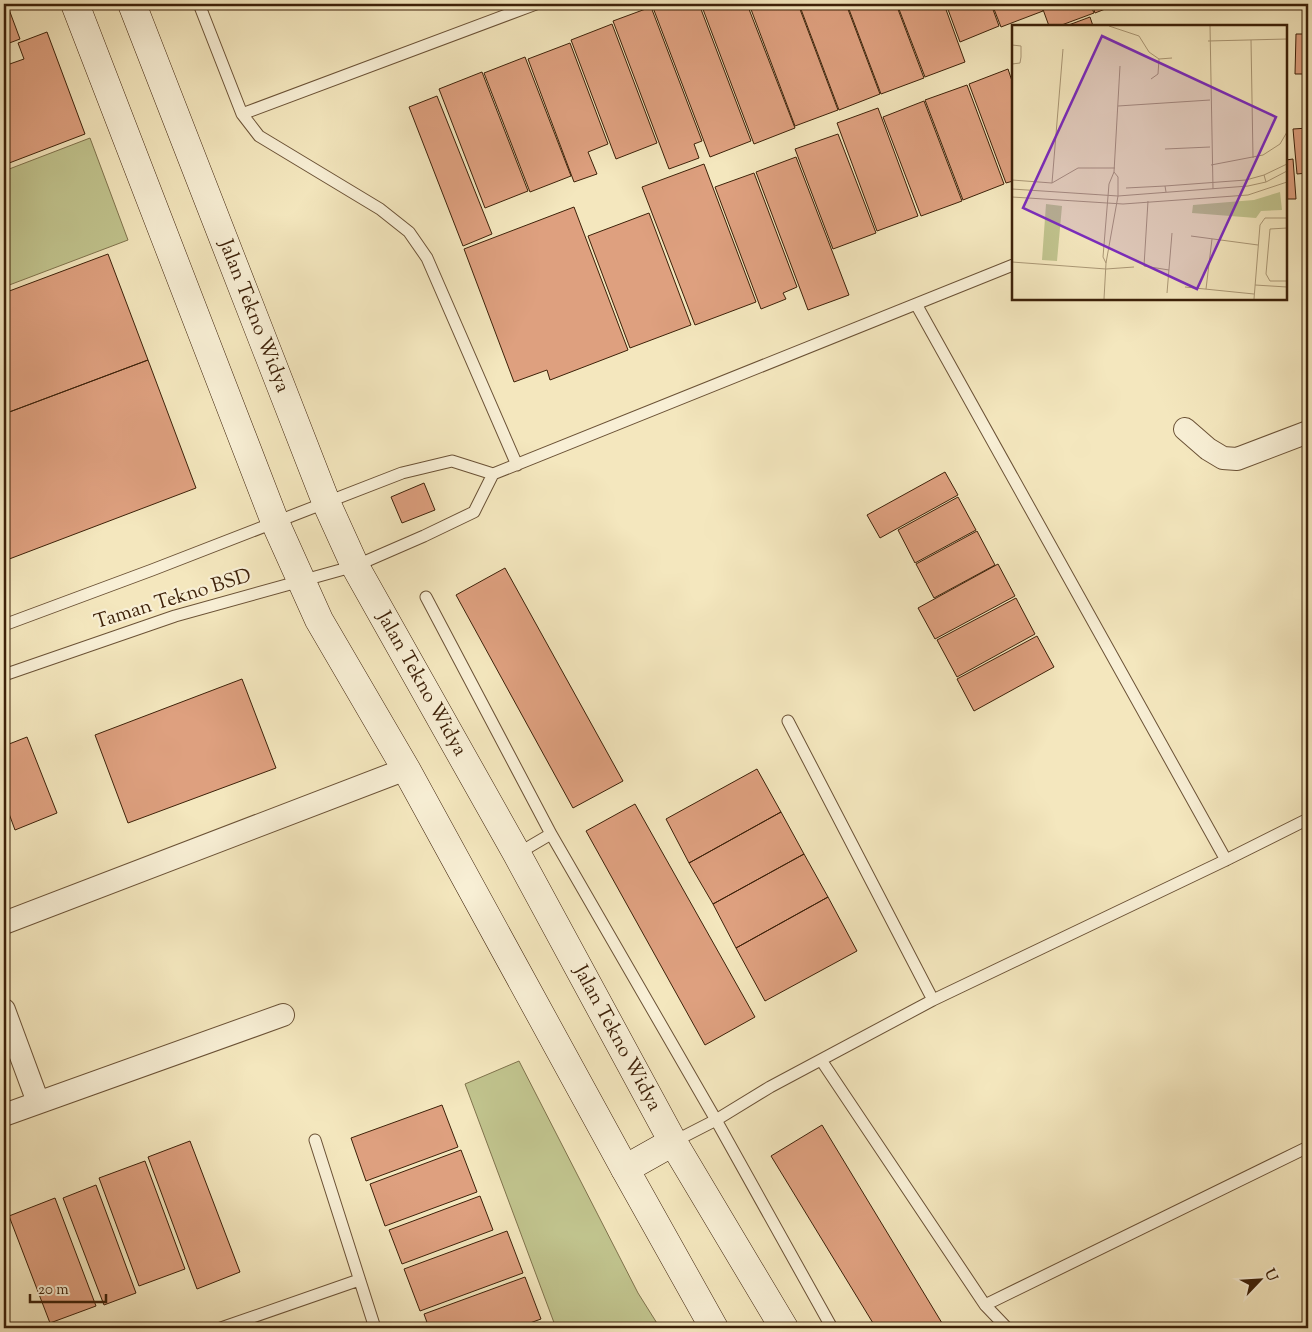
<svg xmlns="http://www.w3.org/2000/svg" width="1312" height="1332" font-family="'Sorts Mill Goudy',serif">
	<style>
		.green { fill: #c1c48e; stroke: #7f724c }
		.building { fill: #dea07f; stroke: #3d2109 }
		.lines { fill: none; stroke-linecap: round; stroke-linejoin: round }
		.lane-casing { stroke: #6b5236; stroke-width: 13 }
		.street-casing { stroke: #6b5236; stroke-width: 24 }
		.secondary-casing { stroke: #3d2109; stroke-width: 29 }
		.lane { stroke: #f8efd5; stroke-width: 11 }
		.street { stroke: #f8efd5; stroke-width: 22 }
		.secondary { stroke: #f8efd5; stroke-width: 28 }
		.labels { text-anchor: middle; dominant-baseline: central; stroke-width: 4.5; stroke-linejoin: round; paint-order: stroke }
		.street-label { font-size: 20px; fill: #3d2109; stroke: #f8efd5 }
		.inset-road { fill: none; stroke: #ab9876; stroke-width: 1 }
		.view { fill: #7b2cbf; fill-opacity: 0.15; stroke: #7b2cbf; stroke-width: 2.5 }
		.inset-edge { fill: none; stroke: #3d2109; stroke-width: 2.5 }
	</style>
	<rect width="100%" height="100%" fill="#f4e7be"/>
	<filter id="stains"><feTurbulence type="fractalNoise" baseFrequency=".004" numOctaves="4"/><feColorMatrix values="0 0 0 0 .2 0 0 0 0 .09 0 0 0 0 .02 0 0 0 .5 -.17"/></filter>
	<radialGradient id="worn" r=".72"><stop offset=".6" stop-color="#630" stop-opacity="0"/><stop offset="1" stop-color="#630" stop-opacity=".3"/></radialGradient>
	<path class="green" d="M 90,138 L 128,240 L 4,287 L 4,171 Z
		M 519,1061 L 638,1293 L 660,1328 L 556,1328 L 465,1084 Z"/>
	<path class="building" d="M 4,4 L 7,4 L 20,39 L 4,45 Z
		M 657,4 L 699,4 L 751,141 L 710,157 L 652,5 Z
		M 701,4 L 747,4 L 795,128 L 754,144 Z
		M 749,4 L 798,4 L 838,110 L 795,126 Z
		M 799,4 L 846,4 L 880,94 L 839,110 Z
		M 847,4 L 896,4 L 924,78 L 881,94 Z
		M 897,4 L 944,4 L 965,62 L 925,77 Z
		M 946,4 L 991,4 L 999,26 L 960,42 Z
		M 992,4 L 1040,4 L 1043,11 L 1001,27 Z
		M 1041,4 L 1090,4 L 1094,13 L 1059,26 L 1049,26 Z
		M 1092,4 L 1118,4 L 1095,13 Z
		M 651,7 L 702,141 L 694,144 L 699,158 L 669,169 L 613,21 Z
		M 1090,17 L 1093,26 L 1066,26 Z
		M 612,24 L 657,143 L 616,159 L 571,40 Z
		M 47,32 L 85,134 L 4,165 L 4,66 L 24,59 L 18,43 Z
		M 1296,34 L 1308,34 L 1308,74 L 1295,74 Z
		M 570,43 L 608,144 L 588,152 L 597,174 L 574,182 L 528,59 Z
		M 525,57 L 571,176 L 530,192 L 484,73 Z
		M 1008,69 L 1013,84 L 1013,181 L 1006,183 L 969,84 Z
		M 482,72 L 528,191 L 485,208 L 439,89 Z
		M 967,85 L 1004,184 L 963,200 L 925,100 Z
		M 437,96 L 492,234 L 463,246 L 409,107 Z
		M 924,101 L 962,201 L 921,216 L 883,117 Z
		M 878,108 L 918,216 L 877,231 L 837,123 Z
		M 1308,128 L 1308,173 L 1297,174 L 1293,129 Z
		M 838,134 L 876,233 L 833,249 L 795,149 Z
		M 796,157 L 849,295 L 808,310 L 756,172 Z
		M 1293,159 L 1296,199 L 1286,199 L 1286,160 Z
		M 704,164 L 756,302 L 695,325 L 642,187 Z
		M 754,173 L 797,287 L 783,293 L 786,299 L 761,309 L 715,187 Z
		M 574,207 L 628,350 L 550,380 L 547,370 L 514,382 L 464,249 Z
		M 649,213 L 691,325 L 630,348 L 588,236 Z
		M 108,254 L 148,360 L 4,414 L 4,293 Z
		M 148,360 L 196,488 L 4,561 L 4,414 Z
		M 945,472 L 958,495 L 880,538 L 867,515 Z
		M 424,483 L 435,510 L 402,523 L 391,497 Z
		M 958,497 L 976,530 L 915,563 L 898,530 Z
		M 977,531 L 995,565 L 934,598 L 916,564 Z
		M 998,564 L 1015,596 L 935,639 L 918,608 Z
		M 505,568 L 623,781 L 573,808 L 456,595 Z
		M 1016,598 L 1035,634 L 957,677 L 937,640 Z
		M 1037,636 L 1054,667 L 974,711 L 957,679 Z
		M 242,679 L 276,768 L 128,823 L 95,735 Z
		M 27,737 L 57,813 L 15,830 L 4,800 L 4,746 Z
		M 757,769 L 781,812 L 689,863 L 666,819 Z
		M 635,804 L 755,1017 L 705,1045 L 586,831 Z
		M 781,812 L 804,854 L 713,904 L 689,863 Z
		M 804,854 L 828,897 L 736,948 L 713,904 Z
		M 828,897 L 857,951 L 765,1001 L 736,948 Z
		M 442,1105 L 458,1147 L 366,1181 L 351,1138 Z
		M 822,1125 L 945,1328 L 876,1328 L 771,1156 Z
		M 190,1141 L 240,1272 L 197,1289 L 148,1157 Z
		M 461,1150 L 477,1192 L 385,1226 L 370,1184 Z
		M 145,1161 L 185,1269 L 139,1286 L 99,1178 Z
		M 96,1185 L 136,1293 L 104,1305 L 63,1198 Z
		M 480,1196 L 493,1230 L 402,1264 L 389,1230 Z
		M 55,1198 L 96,1306 L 50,1323 L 9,1216 Z
		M 507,1231 L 523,1273 L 420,1311 L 404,1269 Z
		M 525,1277 L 541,1319 L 516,1328 L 429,1328 L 424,1314 Z"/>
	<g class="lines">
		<defs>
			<path id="lane" d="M 199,4 L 242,114 L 259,136 L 380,209 L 409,232 L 427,258 L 517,465
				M 242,114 L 536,4
				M 916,304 L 1226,860
				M 426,597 L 551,834
				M 4,625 L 152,570 L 402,473 L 452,461 L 493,474 L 1013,265
				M 4,675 L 175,616 L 355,566 L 424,536 L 474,512 L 493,474
				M 788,721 L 933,1000
				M 517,854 L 551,834 L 716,1120 L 832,1328
				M 821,1060 L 985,1305 L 1007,1328
				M 315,1140 L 375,1328
				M 673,1142 L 716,1120 L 770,1087 L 933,1000 L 1226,860 L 1308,819
				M 985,1305 L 1308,1147
				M 221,1328 L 359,1280"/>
			<path id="street" d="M 1185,429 L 1208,449 L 1223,458 L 1237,459 L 1308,432
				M 4,923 L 406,769
				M 4,1010 L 38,1102
				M 4,1115 L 283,1015"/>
			<g id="secondary">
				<path d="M 75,4 L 275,522 L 319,620 L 406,769 L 625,1169 L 714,1328"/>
				<path id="s1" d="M 132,4 L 326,502 L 355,566 L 517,854 L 673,1142 L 784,1328"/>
				<path d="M 625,1169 L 673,1142"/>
			</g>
		</defs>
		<use href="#lane" class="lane-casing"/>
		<use href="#street" class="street-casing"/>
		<use href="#secondary" class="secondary-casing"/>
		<use href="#lane" class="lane"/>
		<use href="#street" class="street"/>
		<use href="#secondary" class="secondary"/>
	</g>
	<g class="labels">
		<g class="street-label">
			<text stroke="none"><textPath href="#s1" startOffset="335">Jalan Tekno Widya</textPath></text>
			<text transform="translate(173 600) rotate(-17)">Taman Tekno BSD</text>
			<text stroke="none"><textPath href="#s1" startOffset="740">Jalan Tekno Widya</textPath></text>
			<text stroke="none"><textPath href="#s1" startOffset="1145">Jalan Tekno Widya</textPath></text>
		</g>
	</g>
	<g transform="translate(1012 25)">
		<rect width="275" height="275" fill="#f4e7be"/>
		<path d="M 268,167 L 270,185 L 249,186 L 244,193 L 180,188 L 181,180 L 242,175 ZM 34,179 L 50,181 L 45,236 L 30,235 Z" fill="#c1c48e"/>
		<path class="inset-road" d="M 97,1 L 127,11 L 137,27 L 147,34 L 160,33M 198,1 L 201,164M 239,15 L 241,133M 196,16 L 275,14M 0,20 L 9,21 L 9,32 L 8,38 L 0,39M 139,54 L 146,49 L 147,34M 106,81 L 198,75M 153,124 L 198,122M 199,140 L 251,130 L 268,119 L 275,107M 252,150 L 275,139M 0,155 L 40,158 L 66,143 L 103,143M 40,158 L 51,24M 114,163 L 153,161M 0,164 L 106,171 L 236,161 L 254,157 L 275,146M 154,167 L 153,161 L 234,155 L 252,150 L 254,157M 0,172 L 111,179 L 236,170 L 275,157M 136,176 L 132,241 L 157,245M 275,203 L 258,204 L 254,249 L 258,256 L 275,256M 179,211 L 246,220M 0,237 L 94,244 L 122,242M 94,238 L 91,232 L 97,159 L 102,147 L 108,41M 243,260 L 275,262M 173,262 L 242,269M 194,264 L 200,214M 155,268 L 160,208M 92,274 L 94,238 L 106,171 L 106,152 L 102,147M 242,274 L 248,200 L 253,193 L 275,193"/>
		<path class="view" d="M 90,11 L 264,92 L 185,264 L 11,183 Z"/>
		<rect width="275" height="275" class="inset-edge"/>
	</g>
	<rect width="1312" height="1332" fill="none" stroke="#f4e7be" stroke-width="20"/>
	<rect x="5" y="5" width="1302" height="1322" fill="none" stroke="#3d2109" stroke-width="2.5"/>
	<rect x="10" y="10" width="1292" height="1312" fill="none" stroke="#3d2109"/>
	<g transform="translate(1260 1280) rotate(65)" stroke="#f8efd5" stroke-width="4" paint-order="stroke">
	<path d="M0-4L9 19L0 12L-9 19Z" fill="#3d2109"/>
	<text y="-8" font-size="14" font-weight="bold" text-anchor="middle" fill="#3d2109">U</text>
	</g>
	<path d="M30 1294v8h76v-8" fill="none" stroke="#3d2109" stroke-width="2.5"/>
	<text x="38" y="1294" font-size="15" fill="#3d2109" stroke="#f8efd5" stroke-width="4" paint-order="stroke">20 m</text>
	<rect width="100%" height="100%" filter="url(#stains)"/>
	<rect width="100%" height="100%" fill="url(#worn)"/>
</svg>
